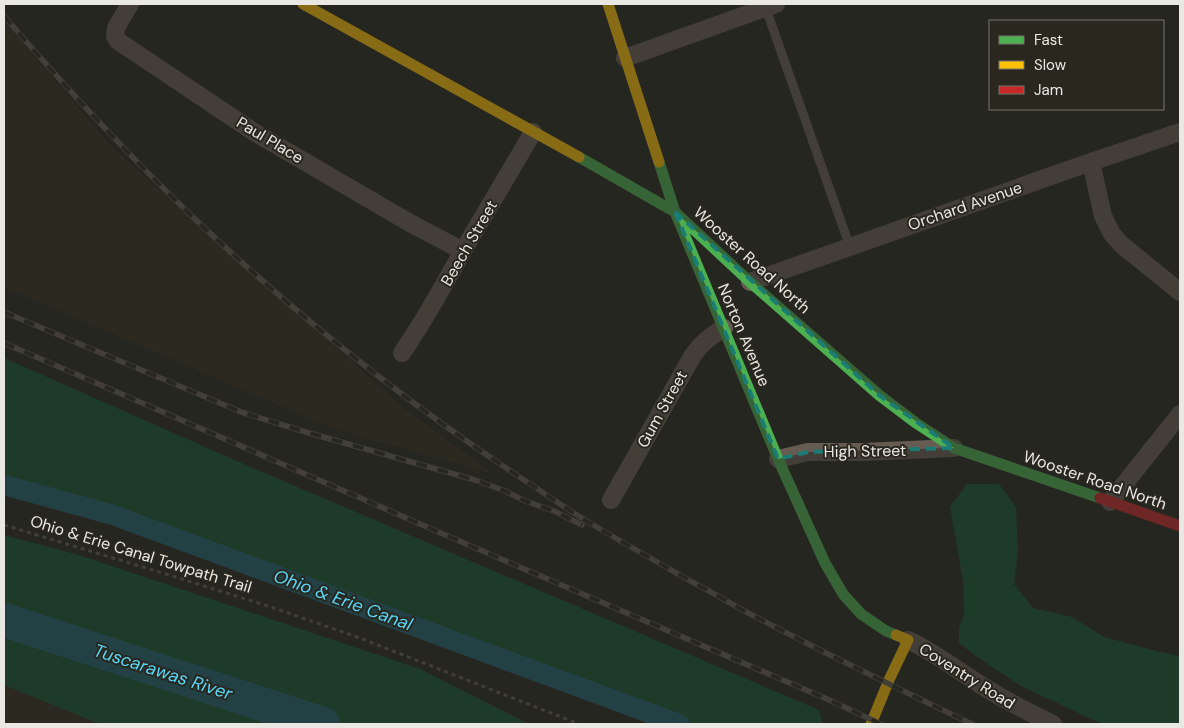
<svg xmlns="http://www.w3.org/2000/svg" width="1184" height="728" font-family="'DM Sans',sans-serif">
	<style>
		.built { fill: #312e20 }
		.forest { fill: #165635 }
		.lines { fill: none; stroke-linecap: round; stroke-linejoin: round }
		.canal { stroke: #216171; stroke-width: 20 }
		.river { stroke: #216171; stroke-width: 34 }
		.path { stroke: #635c55; stroke-width: 3; stroke-dasharray: 4 4; stroke-linecap: butt }
		.lane { stroke: #675c52; stroke-width: 9 }
		.street { stroke: #675c52; stroke-width: 18 }
		.fast { stroke: #4caf50; stroke-width: 11 }
		.slow { stroke: #ffc107; stroke-width: 11 }
		.jam { stroke: #c62828; stroke-width: 11 }
		.rail-casing { stroke: #645d57; stroke-width: 5.5 }
		.rail { stroke: #29271e; stroke-width: 4; stroke-dasharray: 11; stroke-linecap: butt }
		.marked { fill: none; stroke: #1a7c74; stroke-width: 4; stroke-dasharray: 10 6; stroke-linejoin: round }
		.labels { text-anchor: middle; dominant-baseline: central; stroke-width: 4; stroke-linejoin: round; paint-order: stroke }
		.street-label { font-size: 16px; fill: #eae8e3; stroke: #29271e }
		.water-label { font-size: 18px; font-style: italic; fill: #55d8fb; stroke: #29271e }
	</style>
	<rect width="100%" height="100%" fill="#262621"/>
	<path class="built" d="M 4,21 L 113,148 L 401,406 L 494,474 L 334,429 L 4,287 Z
		M 4,685 L 88,719 L 100,724 L 4,724 Z"/>
	<path class="forest" d="M 4,358 L 239,462 L 819,710 L 823,724 L 681,724 L 113,515 L 4,485 Z
		M 967,484 L 999,484 L 1016,507 L 1018,552 L 1014,584 L 1033,608 L 1072,617 L 1104,637 L 1160,652 L 1180,656 L 1180,724 L 1102,724 L 1021,686 L 976,656 L 959,643 L 959,628 L 964,614 L 963,580 L 950,507 Z
		M 4,535 L 79,555 L 420,669 L 529,724 L 100,724 L 4,685 Z"/>
	<g class="lines">
		<path class="canal" d="M 4,485 L 113,515 L 679,724"/>
		<path class="river" d="M 4,620 L 323,724"/>
		<path class="path" d="M 4,525 L 169,575 L 271,607 L 360,638 L 579,724"/>
		<path class="lane" d="M 765,6 L 850,247"/>
		<path class="street" d="M 130,4 L 116,28 L 115,36 L 118,41 L 254,132 L 410,223 L 463,251
			M 625,58 L 776,4
			M 1091,162 L 1103,216 L 1112,234 L 1122,245 L 1180,292
			M 750,282 L 1091,162 L 1180,132
			M 402,353 C 425,320 443,286 463,251 C 486,211 510,172 533,132
			M 778,459 L 808,452 L 863,452 L 954,448
			M 611,500 L 693,355 C 703,342 709,337 724,328
			M 1110,502 L 1180,414
			M 908,640 C 934,652 957,670 981,685 C 1004,700 1028,712 1053,724"/>
		<path class="fast" d="M 579,157 L 675,212 L 750,282 L 879,395 L 916,423 L 954,448 L 1100,498
			M 659,162 L 675,212 L 778,459 L 825,563 L 843,594 L 861,614 L 886,631 L 896,635"/>
		<path class="slow" d="M 303,4 L 579,157
			M 608,4 L 659,162
			M 871,724 L 889,680 L 908,640 L 896,635"/>
		<path class="jam" d="M 1100,498 L 1180,526"/>
		<defs>
			<path id="rail" d="M 4,16 C 65,87 128,155 196,220 C 297,316 407,403 524,480 C 546,494 568,510 590,523 C 625,544 661,564 696,584 C 717,595 738,608 760,619 C 830,656 901,690 972,724
				M 4,312 L 241,412 L 309,433 L 475,480 L 505,491 L 525,501 L 554,511 L 582,525
				M 4,343 L 450,537 L 827,699 L 881,724"/>
		</defs>
		<use href="#rail" class="rail-casing"/>
		<use href="#rail" class="rail"/>
	</g>
	<path d="M0 0H1184V728H0ZM 675,212 L 879,395 L 954,448 L 808,452 L 778,459 Z" fill="#262621" fill-opacity=".55" fill-rule="evenodd"/>
	<path class="marked" d="M 675,212 L 879,395 L 954,448 L 808,452 L 778,459 Z"/>
	<g class="labels">
		<g class="street-label">
			<text transform="translate(270 140) rotate(31)">Paul Place</text>
			<text transform="translate(965 206) rotate(-19)">Orchard Avenue</text>
			<text transform="translate(469 243) rotate(-60)">Beech Street</text>
			<text transform="translate(752 260) rotate(42)">Wooster Road North</text>
			<text transform="translate(744 335) rotate(67)">Norton Avenue</text>
			<text transform="translate(662 409) rotate(-61)">Gum Street</text>
			<text transform="translate(865 451) rotate(-1)">High Street</text>
			<text transform="translate(1095 480) rotate(19)">Wooster Road North</text>
			<text transform="translate(141 554) rotate(17)">Ohio &amp; Erie Canal Towpath Trail</text>
			<text transform="translate(967 676) rotate(32)">Coventry Road</text>
		</g>
		<g class="water-label">
			<text transform="translate(343 600) rotate(20)">Ohio &amp; Erie Canal</text>
			<text transform="translate(163 672) rotate(18)">Tuscarawas River</text>
		</g>
	</g>
	<rect width="1184" height="728" fill="none" stroke="#eae8e3" stroke-width="10"/>
	<rect x="989" y="20" width="175" height="90" fill="#29271e" stroke="#76746d"/>
	<rect x="999" y="36" width="25" height="8" fill="#4caf50" stroke="#76746d"/>
	<text x="1034" y="45" font-size="15" fill="#eae8e3">Fast</text>
	<rect x="999" y="61" width="25" height="8" fill="#ffc107" stroke="#76746d"/>
	<text x="1034" y="70" font-size="15" fill="#eae8e3">Slow</text>
	<rect x="999" y="86" width="25" height="8" fill="#c62828" stroke="#76746d"/>
	<text x="1034" y="95" font-size="15" fill="#eae8e3">Jam</text>
</svg>
